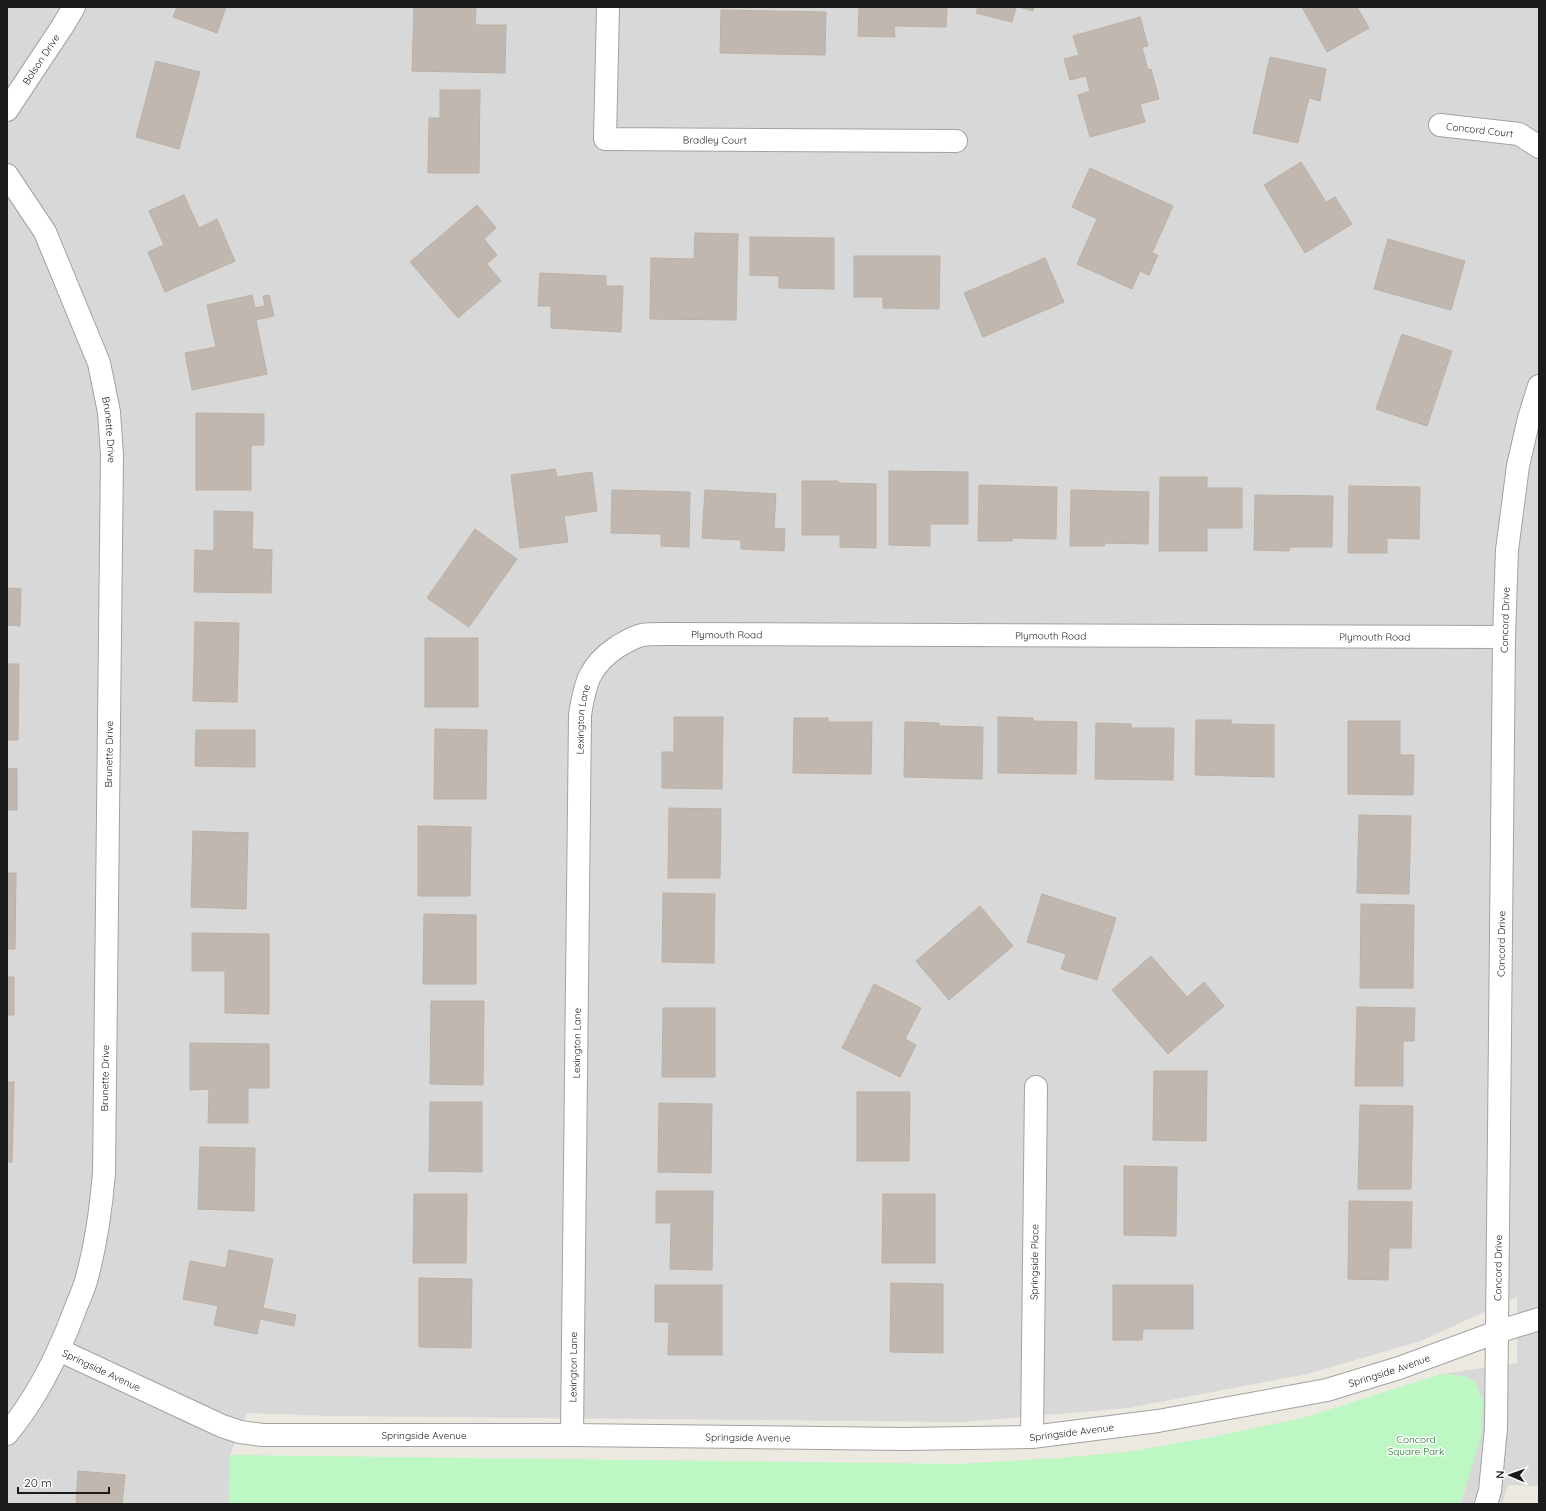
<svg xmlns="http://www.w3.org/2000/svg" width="1546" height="1511" font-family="Quicksand,sans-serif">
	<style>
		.residential { fill: #d9d8d8 }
		.park { fill: #bdf7c4 }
		.building { fill: #c0b8b0; stroke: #bdb0a3 }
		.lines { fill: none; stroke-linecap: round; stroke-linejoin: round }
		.minor-casing { stroke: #a2a2a2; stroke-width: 24 }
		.minor { stroke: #fff; stroke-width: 22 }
		.labels { text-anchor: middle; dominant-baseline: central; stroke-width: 3; stroke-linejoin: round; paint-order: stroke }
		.street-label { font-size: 10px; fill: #1b1b1b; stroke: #fff }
		.park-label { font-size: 10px; fill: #0e731c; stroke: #fff }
	</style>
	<rect width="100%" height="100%" fill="#ece9e0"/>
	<path class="residential" d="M 7,7 L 1539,7 L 1539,1486 L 1508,1485 L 1502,1504 L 1460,1504 L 1466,1487 L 1464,1376 L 1441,1374 L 1517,1363 L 1517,1297 L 1421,1341 L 1307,1374 L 1128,1408 L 961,1422 L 333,1416 L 247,1413 L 230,1455 L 229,1504 L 7,1504 Z"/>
	<path class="park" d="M 1441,1374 L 1464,1376 L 1475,1382 L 1483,1401 L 1481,1437 L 1460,1504 L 229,1504 L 230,1455 L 958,1464 L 1060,1458 L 1134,1451 L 1217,1436 L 1306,1417 Z"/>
	<path class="building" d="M 177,7 L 226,7 L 217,33 L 173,17 Z
		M 414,7 L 476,7 L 475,25 L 506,25 L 505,73 L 412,71 Z
		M 859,7 L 947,7 L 946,27 L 894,26 L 895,37 L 858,36 Z
		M 978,7 L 1016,7 L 1012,22 L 976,13 Z
		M 1019,7 L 1034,7 L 1033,11 Z
		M 1302,7 L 1357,7 L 1369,28 L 1327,52 Z
		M 721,10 L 826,12 L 825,55 L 720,53 Z
		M 1140,17 L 1148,46 L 1142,47 L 1148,70 L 1151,69 L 1159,99 L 1140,104 L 1145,122 L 1090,137 L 1078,95 L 1090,91 L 1086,76 L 1070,80 L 1064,59 L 1079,55 L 1073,36 Z
		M 1270,57 L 1326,69 L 1320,101 L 1309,98 L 1298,143 L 1253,133 Z
		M 156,61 L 200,72 L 179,149 L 136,137 Z
		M 440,90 L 480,90 L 479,173 L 428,173 L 429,118 L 440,118 Z
		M 1301,162 L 1326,202 L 1335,197 L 1352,224 L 1305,253 L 1264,185 Z
		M 1090,168 L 1173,206 L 1152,253 L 1158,255 L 1149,275 L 1140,271 L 1132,289 L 1077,264 L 1097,219 L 1072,207 Z
		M 184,195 L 199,228 L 217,219 L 235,261 L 165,292 L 148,252 L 164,245 L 149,211 Z
		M 477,205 L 496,228 L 484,239 L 497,255 L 487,264 L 501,281 L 458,318 L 410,262 Z
		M 695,233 L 738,234 L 736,320 L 650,319 L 651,258 L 694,259 Z
		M 750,237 L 834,238 L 834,289 L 779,288 L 779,276 L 750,275 Z
		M 1388,239 L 1465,261 L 1451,310 L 1374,289 Z
		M 854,256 L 940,256 L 939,309 L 883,308 L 883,297 L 854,297 Z
		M 1045,258 L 1064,302 L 983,337 L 964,293 Z
		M 540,273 L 606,276 L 606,286 L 623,286 L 621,332 L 551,328 L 551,306 L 538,306 Z
		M 252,295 L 255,308 L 265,306 L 263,296 L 269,295 L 274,316 L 256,320 L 267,374 L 192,390 L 185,353 L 216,347 L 207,305 Z
		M 1402,334 L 1452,351 L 1427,426 L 1376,409 Z
		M 196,413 L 264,414 L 264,445 L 251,445 L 251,490 L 196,490 Z
		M 555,469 L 557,477 L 592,472 L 597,511 L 564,516 L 568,542 L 520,548 L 511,475 Z
		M 889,471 L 968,472 L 968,524 L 930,524 L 930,546 L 889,545 Z
		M 1160,477 L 1207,477 L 1207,488 L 1242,488 L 1242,528 L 1207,528 L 1207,551 L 1159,551 Z
		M 802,481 L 838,481 L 838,483 L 876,484 L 876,548 L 840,547 L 840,535 L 802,535 Z
		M 979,485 L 1057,487 L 1056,539 L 1012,538 L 1012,541 L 978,541 Z
		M 1349,486 L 1420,487 L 1419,539 L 1387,538 L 1387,553 L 1348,553 Z
		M 612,490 L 690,492 L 689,547 L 661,546 L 661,534 L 611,533 Z
		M 705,490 L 776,494 L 774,528 L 785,529 L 784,551 L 741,549 L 741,540 L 702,538 Z
		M 1071,490 L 1149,492 L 1148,544 L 1105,543 L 1104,546 L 1070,546 Z
		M 1255,495 L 1333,496 L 1332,547 L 1289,547 L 1289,551 L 1254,550 Z
		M 214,511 L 253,512 L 252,549 L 272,550 L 271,593 L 194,592 L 195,550 L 214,551 Z
		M 475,529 L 517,559 L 469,627 L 427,598 Z
		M 7,588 L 21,589 L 20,626 L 7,625 Z
		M 195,622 L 239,623 L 237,702 L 193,701 Z
		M 425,638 L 478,638 L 478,707 L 425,707 Z
		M 7,664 L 19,664 L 18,740 L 7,740 Z
		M 674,717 L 723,717 L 722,789 L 662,788 L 662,752 L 674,752 Z
		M 998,717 L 1033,718 L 1033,721 L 1077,722 L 1076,774 L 998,773 Z
		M 794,718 L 828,718 L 828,722 L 872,722 L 871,774 L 793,773 Z
		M 1196,720 L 1231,720 L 1231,724 L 1274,725 L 1274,777 L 1195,775 Z
		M 1348,721 L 1400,721 L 1400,755 L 1414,755 L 1413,795 L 1348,794 Z
		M 905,722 L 939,723 L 939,726 L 983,727 L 982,779 L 904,777 Z
		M 1096,723 L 1131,724 L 1131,728 L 1174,728 L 1173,780 L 1095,779 Z
		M 435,729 L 487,730 L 486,799 L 434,799 Z
		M 196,730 L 255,730 L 255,767 L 195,766 Z
		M 7,768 L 17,769 L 17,810 L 7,810 Z
		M 669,808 L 721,809 L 720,878 L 668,878 Z
		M 1359,815 L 1411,816 L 1409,894 L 1357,893 Z
		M 418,826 L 471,827 L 470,896 L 418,896 Z
		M 193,831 L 248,833 L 246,909 L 191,907 Z
		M 7,873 L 16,873 L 15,949 L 7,949 Z
		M 663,893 L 715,894 L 714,963 L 662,962 Z
		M 1042,894 L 1116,918 L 1097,980 L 1061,969 L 1066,954 L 1027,942 Z
		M 1361,904 L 1414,905 L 1413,988 L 1360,988 Z
		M 980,906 L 1013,946 L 949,1000 L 916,961 Z
		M 424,914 L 476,915 L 476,984 L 423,984 Z
		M 192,933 L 269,934 L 269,1014 L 225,1013 L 225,971 L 192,971 Z
		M 1151,956 L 1187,997 L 1204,982 L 1224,1006 L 1168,1054 L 1112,990 Z
		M 7,977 L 14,977 L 14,1015 L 7,1015 Z
		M 874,984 L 921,1008 L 905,1039 L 916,1045 L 900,1077 L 842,1048 Z
		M 431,1001 L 484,1001 L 483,1085 L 430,1084 Z
		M 1357,1007 L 1415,1008 L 1414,1041 L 1403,1041 L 1403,1086 L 1355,1086 Z
		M 663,1008 L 715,1008 L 715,1077 L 662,1077 Z
		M 190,1043 L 269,1044 L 269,1088 L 248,1088 L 248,1123 L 208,1123 L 209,1089 L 190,1090 Z
		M 1154,1071 L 1207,1071 L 1206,1141 L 1153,1140 Z
		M 7,1082 L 14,1082 L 12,1162 L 7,1162 Z
		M 857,1092 L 910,1092 L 909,1161 L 857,1161 Z
		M 430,1102 L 482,1102 L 482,1172 L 429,1171 Z
		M 659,1103 L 712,1104 L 711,1173 L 658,1172 Z
		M 1360,1105 L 1413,1106 L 1411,1189 L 1358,1189 Z
		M 200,1147 L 255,1148 L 254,1211 L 198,1209 Z
		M 1124,1166 L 1177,1167 L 1176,1236 L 1124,1235 Z
		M 656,1191 L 713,1191 L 712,1270 L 670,1269 L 671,1223 L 656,1223 Z
		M 414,1194 L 467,1194 L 466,1263 L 413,1263 Z
		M 883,1194 L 935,1194 L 935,1263 L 882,1263 Z
		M 1349,1201 L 1412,1202 L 1411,1248 L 1389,1248 L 1388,1280 L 1348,1279 Z
		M 229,1250 L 273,1259 L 263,1308 L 296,1315 L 294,1326 L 260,1319 L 257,1334 L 214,1325 L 218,1306 L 183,1299 L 190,1261 L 226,1268 Z
		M 419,1278 L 472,1279 L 471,1348 L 419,1347 Z
		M 891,1283 L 943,1284 L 943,1353 L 890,1352 Z
		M 655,1285 L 722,1285 L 722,1355 L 668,1355 L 669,1322 L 655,1322 Z
		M 1113,1285 L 1193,1285 L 1193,1329 L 1143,1329 L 1142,1340 L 1113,1340 Z
		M 78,1471 L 125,1475 L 122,1504 L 76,1504 Z"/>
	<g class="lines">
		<defs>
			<g id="minor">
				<path id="s1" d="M 608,7 L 605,139 L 956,141"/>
				<path id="s2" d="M 7,110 L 62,27 L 74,7"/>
				<path id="s3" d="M 1440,125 L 1519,134 L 1539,147"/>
				<path id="s4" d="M 7,175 L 45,232 L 99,363 L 109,412 L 112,455 L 104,1173 C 101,1209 96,1245 86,1281 C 83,1292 77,1303 73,1315 C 57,1357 36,1399 7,1434"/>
				<path id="s5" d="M 59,1350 L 222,1426 L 240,1432 L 263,1435 L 572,1435 L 904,1439 L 1032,1437 L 1158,1421 L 1327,1390 L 1399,1368 L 1497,1332 L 1539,1319"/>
				<path id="s6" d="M 572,1435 L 580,715 C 585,683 589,666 617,647 C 624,643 633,637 642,635 C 649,634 656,634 663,634 L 1504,637"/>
				<path id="s7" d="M 1032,1437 L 1036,1087"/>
				<path id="s8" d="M 1486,1504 L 1490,1491 L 1496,1428 L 1504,637 L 1507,550 L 1518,466 L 1529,418 L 1539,386"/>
			</g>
		</defs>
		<use href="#minor" class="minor-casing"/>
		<use href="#minor" class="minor"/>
	</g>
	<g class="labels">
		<g class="street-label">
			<text stroke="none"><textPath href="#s2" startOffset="61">Bolson Drive</textPath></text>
			<text stroke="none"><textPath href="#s3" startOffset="40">Concord Court</textPath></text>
			<text stroke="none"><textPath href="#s1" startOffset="242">Bradley Court</textPath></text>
			<text stroke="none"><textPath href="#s4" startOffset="278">Brunette Drive</textPath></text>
			<text stroke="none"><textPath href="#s8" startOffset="885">Concord Drive</textPath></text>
			<text stroke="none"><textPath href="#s6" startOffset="913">Plymouth Road</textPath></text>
			<text stroke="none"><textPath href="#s6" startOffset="1237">Plymouth Road</textPath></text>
			<text stroke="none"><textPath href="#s6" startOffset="1561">Plymouth Road</textPath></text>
			<text stroke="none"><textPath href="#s6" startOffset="716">Lexington Lane</textPath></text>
			<text transform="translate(109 754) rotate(-89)">Brunette Drive</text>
			<text stroke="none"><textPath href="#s8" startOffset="561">Concord Drive</textPath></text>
			<text stroke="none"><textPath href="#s6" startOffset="392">Lexington Lane</textPath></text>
			<text transform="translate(105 1078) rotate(-89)">Brunette Drive</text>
			<text stroke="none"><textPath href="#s7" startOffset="175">Springside Place</textPath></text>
			<text stroke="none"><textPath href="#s8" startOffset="237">Concord Drive</textPath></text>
			<text stroke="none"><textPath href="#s6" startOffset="68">Lexington Lane</textPath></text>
			<text stroke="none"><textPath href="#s5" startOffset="47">Springside Avenue</textPath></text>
			<text stroke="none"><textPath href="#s5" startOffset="1355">Springside Avenue</textPath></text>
			<text stroke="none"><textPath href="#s5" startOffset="1031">Springside Avenue</textPath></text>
			<text stroke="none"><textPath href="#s5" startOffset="383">Springside Avenue</textPath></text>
			<text stroke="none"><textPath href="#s5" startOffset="707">Springside Avenue</textPath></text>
		</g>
		<g class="park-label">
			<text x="1416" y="1439">Concord<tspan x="1416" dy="12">Square Park</tspan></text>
		</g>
	</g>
	<rect width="1546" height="1511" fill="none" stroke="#1b1b1b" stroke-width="16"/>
	<g transform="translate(1510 1475) rotate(272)" stroke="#ffffff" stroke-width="3" paint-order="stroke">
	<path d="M0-3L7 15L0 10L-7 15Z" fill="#1b1b1b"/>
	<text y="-6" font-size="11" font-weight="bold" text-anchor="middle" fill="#1b1b1b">N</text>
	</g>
	<path d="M18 1487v6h91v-6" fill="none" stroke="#1b1b1b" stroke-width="2"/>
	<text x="24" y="1487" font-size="12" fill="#1b1b1b" stroke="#ffffff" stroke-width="3" paint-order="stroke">20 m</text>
</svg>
